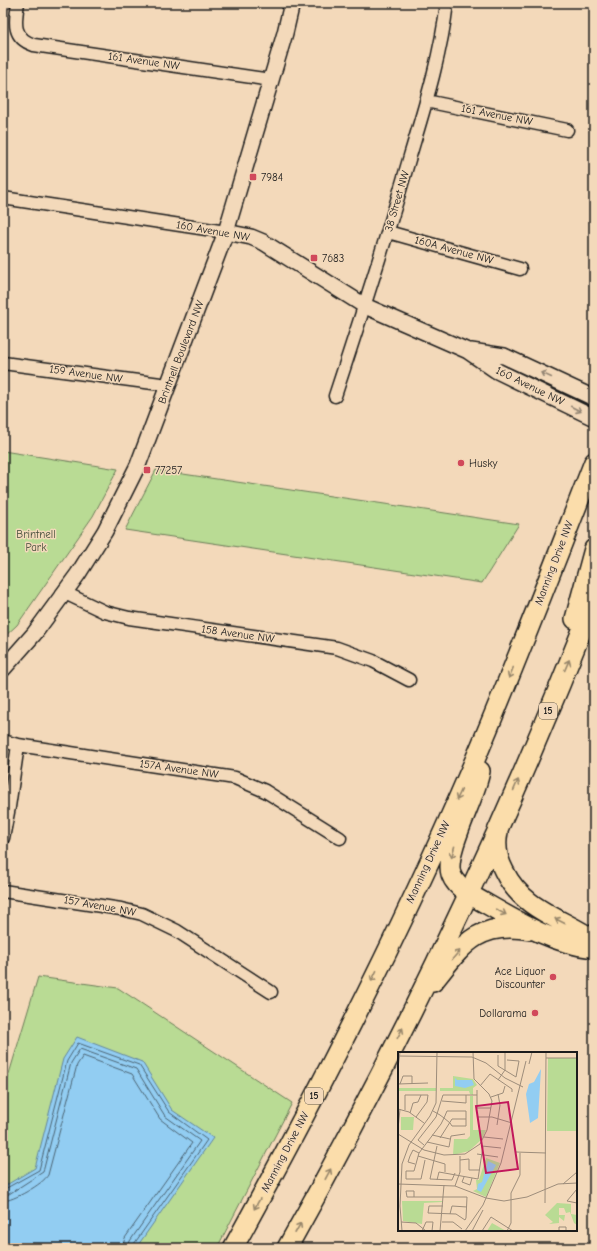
<svg xmlns="http://www.w3.org/2000/svg" width="597" height="1251" font-family="'Comic Neue',sans-serif">
	<style>
		.green { fill: #b9db94; stroke: #6a7c58 }
		.water { fill: #92cdf2; stroke: #63869c }
		.lines { fill: none; stroke-linecap: round; stroke-linejoin: round }
		.shore { stroke: #4b6372; stroke-width: 1 }
		.minor-casing { stroke: #1c1c1c; stroke-width: 15 }
		.tertiary-casing { stroke: #1c1c1c; stroke-width: 18 }
		.primary-casing { stroke: #1c1c1c; stroke-width: 22 }
		.minor { stroke: #f3d9ba; stroke-width: 12 }
		.tertiary { stroke: #f3d9ba; stroke-width: 15 }
		.primary { stroke: #fbddab; stroke-width: 19 }
		.oneway { stroke: #928473 }
		.oneway2 { stroke: #97866b }
		.poi-dot { fill: #d1495b; stroke: #f3d9ba; stroke-width: 1.5 }
		.labels { text-anchor: middle; dominant-baseline: central; stroke-width: 3; stroke-linejoin: round; paint-order: stroke }
		.shield { fill: #f3d9ba; stroke: #5c554b; stroke-width: 1 }
		.shield-label { font-size: 10px; font-weight: bold; fill: #1c1c1c }
		.street-label { font-size: 11px; fill: #1c1c1c; stroke: #f3d9ba }
		.poi-label { font-size: 11px; fill: #1c1c1c; stroke: #f3d9ba; text-anchor: start }
		.park-label { font-size: 11px; fill: #434c3a; stroke: #f3d9ba }
		.inset-road { fill: none; stroke: #9d8d7b; stroke-width: 1 }
		.view { fill: #c2185b; fill-opacity: 0.15; stroke: #c2185b; stroke-width: 2 }
		.inset-edge { fill: none; stroke: #1c1c1c; stroke-width: 2 }
	</style>
	<rect width="100%" height="100%" fill="#f3d9ba"/>
	<filter id="ink" filterUnits="userSpaceOnUse"><feTurbulence type="fractalNoise" baseFrequency=".025" numOctaves="2"/><feDisplacementMap in="SourceGraphic" scale="8" xChannelSelector="R" yChannelSelector="G"/><feConvolveMatrix kernelMatrix="1 2 1 2 8 2 1 2 1" color-interpolation-filters="sRGB"/></filter>
	<g filter="url(#ink)">
		<path class="green" d="M 3,451 L 118,469 L 93,516 L 17,625 L 3,638 Z
			M 156,470 L 519,524 L 482,583 L 125,530 Z
			M 38,977 L 118,988 L 292,1103 L 217,1248 L 3,1248 L 3,1094 Z"/>
		<path class="water" d="M 77,1037 L 142,1062 L 172,1110 L 213,1138 L 136,1248 L 3,1248 L 3,1187 L 35,1168 L 63,1059 Z"/>
		<g class="lines">
			<path class="shore" d="M 3,1190 L 39,1170 L 67,1061 L 78,1043 L 139,1065 L 169,1112 L 207,1140 L 134,1244 L 133,1248
				M 3,1195 L 9,1194 L 43,1172 L 71,1063 L 80,1049 L 136,1069 L 165,1116 L 200,1141 L 130,1241 L 128,1248
				M 3,1201 C 13,1201 43,1184 48,1175 L 77,1065 L 83,1056 L 132,1074 L 160,1119 L 192,1143 L 125,1238 L 122,1248"/>
			<defs>
				<path id="minor" d="M 18,3 C 15,22 12,38 34,45 L 271,80
					M 426,101 L 567,130
					M 3,198 L 226,232
					M 388,232 L 520,269
					M 3,363 L 168,385
					M 335,396 C 361,317 387,237 410,156 C 425,106 441,55 447,3
					M 65,593 L 105,612 L 129,618 L 337,648 L 373,661 L 409,680
					M 3,741 L 18,745 L 235,778 L 265,791 L 340,838
					M 3,838 L 9,807 L 18,745
					M 3,891 L 121,909 L 142,914 L 177,931 L 271,992"/>
				<path id="tertiary" d="M 226,232 L 251,237 L 263,242 L 365,306 L 468,351 L 497,371 L 594,418
					M 471,351 L 504,356 L 594,398
					M 3,669 L 34,634 L 78,574 L 105,531 L 138,465 L 226,232 L 285,33 L 292,3"/>
				<path id="primary" d="M 575,619 L 594,549
					M 480,771 C 476,797 444,852 451,874 C 454,883 461,888 467,893 C 507,915 549,944 594,948
					M 498,832 C 495,846 497,858 504,871 C 522,909 561,918 594,940
					M 433,982 C 462,946 478,920 530,930
					M 233,1248 C 319,1092 401,932 471,769 C 515,667 554,564 594,462
					M 287,1248 C 403,1042 508,820 594,600"/>
			</defs>
			<use href="#minor" class="minor-casing"/>
			<use href="#tertiary" class="tertiary-casing"/>
			<use href="#primary" class="primary-casing"/>
			<use href="#minor" class="minor"/>
			<use href="#tertiary" class="tertiary"/>
			<use href="#primary" class="primary"/>
		</g>
		<defs><path id="oneway-shaft" d="M-6 0H5M1.5-3L5.5 0L1.5 3" fill="none" stroke-width="1.6" stroke-linecap="round" stroke-linejoin="round"/></defs>
		<g class="oneway">
			<use href="#oneway-shaft" transform="translate(546 375) rotate(-155)"/>
			<use href="#oneway-shaft" transform="translate(576 409) rotate(27)"/>
		</g>
		<g class="oneway2">
			<use href="#oneway-shaft" transform="translate(567 665) rotate(-67)"/>
			<use href="#oneway-shaft" transform="translate(511 673) rotate(112)"/>
			<use href="#oneway-shaft" transform="translate(516 785) rotate(-66)"/>
			<use href="#oneway-shaft" transform="translate(459 795) rotate(115)"/>
			<use href="#oneway-shaft" transform="translate(453 852) rotate(105)"/>
			<use href="#oneway-shaft" transform="translate(501 912) rotate(28)"/>
			<use href="#oneway-shaft" transform="translate(560 921) rotate(-153)"/>
			<use href="#oneway-shaft" transform="translate(456 955) rotate(-49)"/>
			<use href="#oneway-shaft" transform="translate(374 976) rotate(116)"/>
			<use href="#oneway-shaft" transform="translate(400 1033) rotate(-63)"/>
			<use href="#oneway-shaft" transform="translate(328 1174) rotate(-62)"/>
			<use href="#oneway-shaft" transform="translate(257 1204) rotate(119)"/>
			<use href="#oneway-shaft" transform="translate(298 1228) rotate(-61)"/>
		</g>
	</g>
	<g class="poi-dot">
		<rect x="249" y="173" width="8" height="8" rx="2"/>
		<rect x="310" y="254" width="8" height="8" rx="2"/>
		<circle cx="461" cy="463" r="4"/>
		<rect x="143" y="466" width="8" height="8" rx="2"/>
		<circle cx="553" cy="977" r="4"/>
		<circle cx="535" cy="1013" r="4"/>
	</g>
	<g class="labels">
		<g class="shield">
			<rect x="539" y="703" width="18" height="16" rx="3"/>
			<rect x="305" y="1088" width="18" height="16" rx="3"/>
		</g>
		<g class="shield-label">
			<text x="548" y="711">15</text>
			<text x="314" y="1096">15</text>
		</g>
		<g class="street-label">
			<text transform="translate(144 61) rotate(8)">161 Avenue NW</text>
			<text transform="translate(497 115) rotate(11)">161 Avenue NW</text>
			<text transform="translate(397 201) rotate(-74)">38 Street NW</text>
			<text transform="translate(213 231) rotate(10)">160 Avenue NW</text>
			<text transform="translate(454 250) rotate(15)">160A Avenue NW</text>
			<text transform="translate(181 352) rotate(-69)">Brintnell Boulevard NW</text>
			<text transform="translate(86 374) rotate(8)">159 Avenue NW</text>
			<text transform="translate(530 386) rotate(26)">160 Avenue NW</text>
			<text transform="translate(554 563) rotate(-69)">Manning Drive NW</text>
			<text transform="translate(238 634) rotate(8)">158 Avenue NW</text>
			<text transform="translate(179 769) rotate(8)">157A Avenue NW</text>
			<text transform="translate(428 862) rotate(-65)">Manning Drive NW</text>
			<text transform="translate(100 906) rotate(10)">157 Avenue NW</text>
			<text transform="translate(285 1152) rotate(-62)">Manning Drive NW</text>
		</g>
		<g class="poi-label">
			<text x="261" y="177">7984</text>
			<text x="322" y="258">7683</text>
			<text x="469" y="463">Husky</text>
			<text x="155" y="470">77257</text>
			<text x="545" y="971" text-anchor="end">Ace Liquor<tspan x="545" dy="13">Discounter</tspan></text>
			<text x="527" y="1013" text-anchor="end">Dollarama</text>
		</g>
		<g class="park-label">
			<text x="36" y="534">Brintnell<tspan x="36" dy="13">Park</tspan></text>
		</g>
	</g>
	<g transform="translate(398 1052)">
		<rect width="179" height="179" fill="#f3d9ba"/>
		<path d="M 150,6 L 179,6 L 179,79 L 149,79 ZM 55,24 L 75,27 L 79,33 L 75,36 L 75,43 L 72,42 L 71,39 L 42,39 L 42,36 L 55,36 ZM 0,36 L 38,36 L 38,39 L 0,39 ZM 72,44 L 75,44 L 75,78 L 88,78 L 84,87 L 71,99 L 55,103 L 56,87 L 69,87 L 72,84 ZM 3,65 L 16,65 L 15,78 L 3,78 ZM 88,106 L 102,111 L 88,145 L 75,139 L 79,137 L 78,128 L 81,128 ZM 4,149 L 44,149 L 44,150 L 26,151 L 24,172 L 5,169 ZM 159,151 L 173,152 L 173,162 L 179,163 L 179,173 L 176,171 L 172,160 L 168,161 L 166,156 L 161,156 L 161,163 L 167,163 L 166,169 L 161,165 L 161,171 L 151,172 L 155,170 L 147,163 ZM 94,171 L 108,179 L 89,179 Z" fill="#b9db94"/>
		<path d="M 143,17 L 140,66 L 132,71 L 128,42 L 131,32 L 136,30 ZM 57,26 L 59,28 L 74,28 L 76,33 L 67,36 L 57,34 ZM 90,109 L 98,113 L 83,140 L 79,138 L 80,132 L 84,130 Z" fill="#92cdf2"/>
		<path class="inset-road" d="M 100,3 L 100,14 L 118,25 L 121,9 L 109,8M 0,4 L 74,5 L 88,11 L 107,26 L 125,35M 148,6 L 179,6M 131,12 L 134,0M 0,16 L 2,0M 100,28 L 107,18 L 107,0M 0,32 L 30,31M 2,32 L 5,24 L 14,24 L 14,32M 82,34 L 92,22 L 114,37 L 114,40M 79,38 L 79,56 L 93,56M 93,45 L 105,41 L 107,34M 44,49 L 68,51 L 68,43M 0,57 L 11,60 L 26,71M 7,58 L 7,43 L 30,43 L 29,50 L 18,65M 12,61 L 15,51 L 20,50 L 23,43M 80,65 L 94,65 L 114,71M 99,73 L 102,53 L 100,42M 0,77 L 2,57M 0,82 L 26,98 L 46,103 L 67,102 L 82,92 L 89,78 L 94,49 L 91,42 L 76,27 L 75,0M 34,83 L 52,87M 86,85 L 105,87M 42,86 L 54,67 L 68,67M 29,90 L 51,95 L 53,84 L 67,82M 26,93 L 20,88 L 38,65 L 45,43 L 79,43M 39,94 L 32,127 L 54,128 L 57,121M 84,94 L 103,96M 118,100 L 148,101M 79,102 L 100,105M 20,104 L 47,112 L 47,120M 27,108 L 23,127 L 8,127 L 8,119 L 16,119 L 21,101 L 43,72 L 46,66 L 49,59 L 68,59 L 68,74 L 54,74 L 52,71 L 46,66 L 42,63 L 35,59M 62,108 L 71,107 L 71,118 L 82,118M 17,112 L 10,110 L 12,104 L 15,98 L 21,101M 66,125 L 64,130 L 72,133 L 74,126M 39,128 L 41,120 L 80,127 L 85,94M 0,132 L 57,134 L 88,146 L 106,149 L 129,145 L 160,132 L 179,131M 165,132 L 179,120M 57,134 L 62,120 L 62,104M 179,137 L 169,149 L 179,151M 16,145 L 16,139 L 8,139 L 9,145 L 69,145 L 68,166 L 67,168 L 58,162 L 30,161 L 31,154 L 45,154M 147,151 L 148,0M 52,162 L 54,154 L 69,155M 3,170 L 18,171 L 28,179M 44,170 L 55,170 L 64,177M 4,179 L 2,154 L 4,112 L 11,93 L 32,64 L 38,51 L 39,0M 24,179 L 28,170 L 35,170 L 34,179M 42,179 L 46,133M 67,179 L 85,153 L 103,111 L 128,9M 74,179 L 85,158M 84,179 L 93,165 L 115,179M 109,179 L 113,171 L 113,141 L 122,123 L 122,101M 161,179 L 161,175 L 168,175 L 168,179"/>
		<path class="view" d="M 110,50 L 120,117 L 88,121 L 78,54 Z"/>
		<rect width="179" height="179" class="inset-edge"/>
	</g>
	<rect width="597" height="1251" fill="none" stroke="#f3d9ba" stroke-width="16"/>
	<rect x="8" y="8" width="581" height="1235" fill="none" stroke="#1c1c1c" stroke-width="1.5" filter="url(#ink)"/>
</svg>
